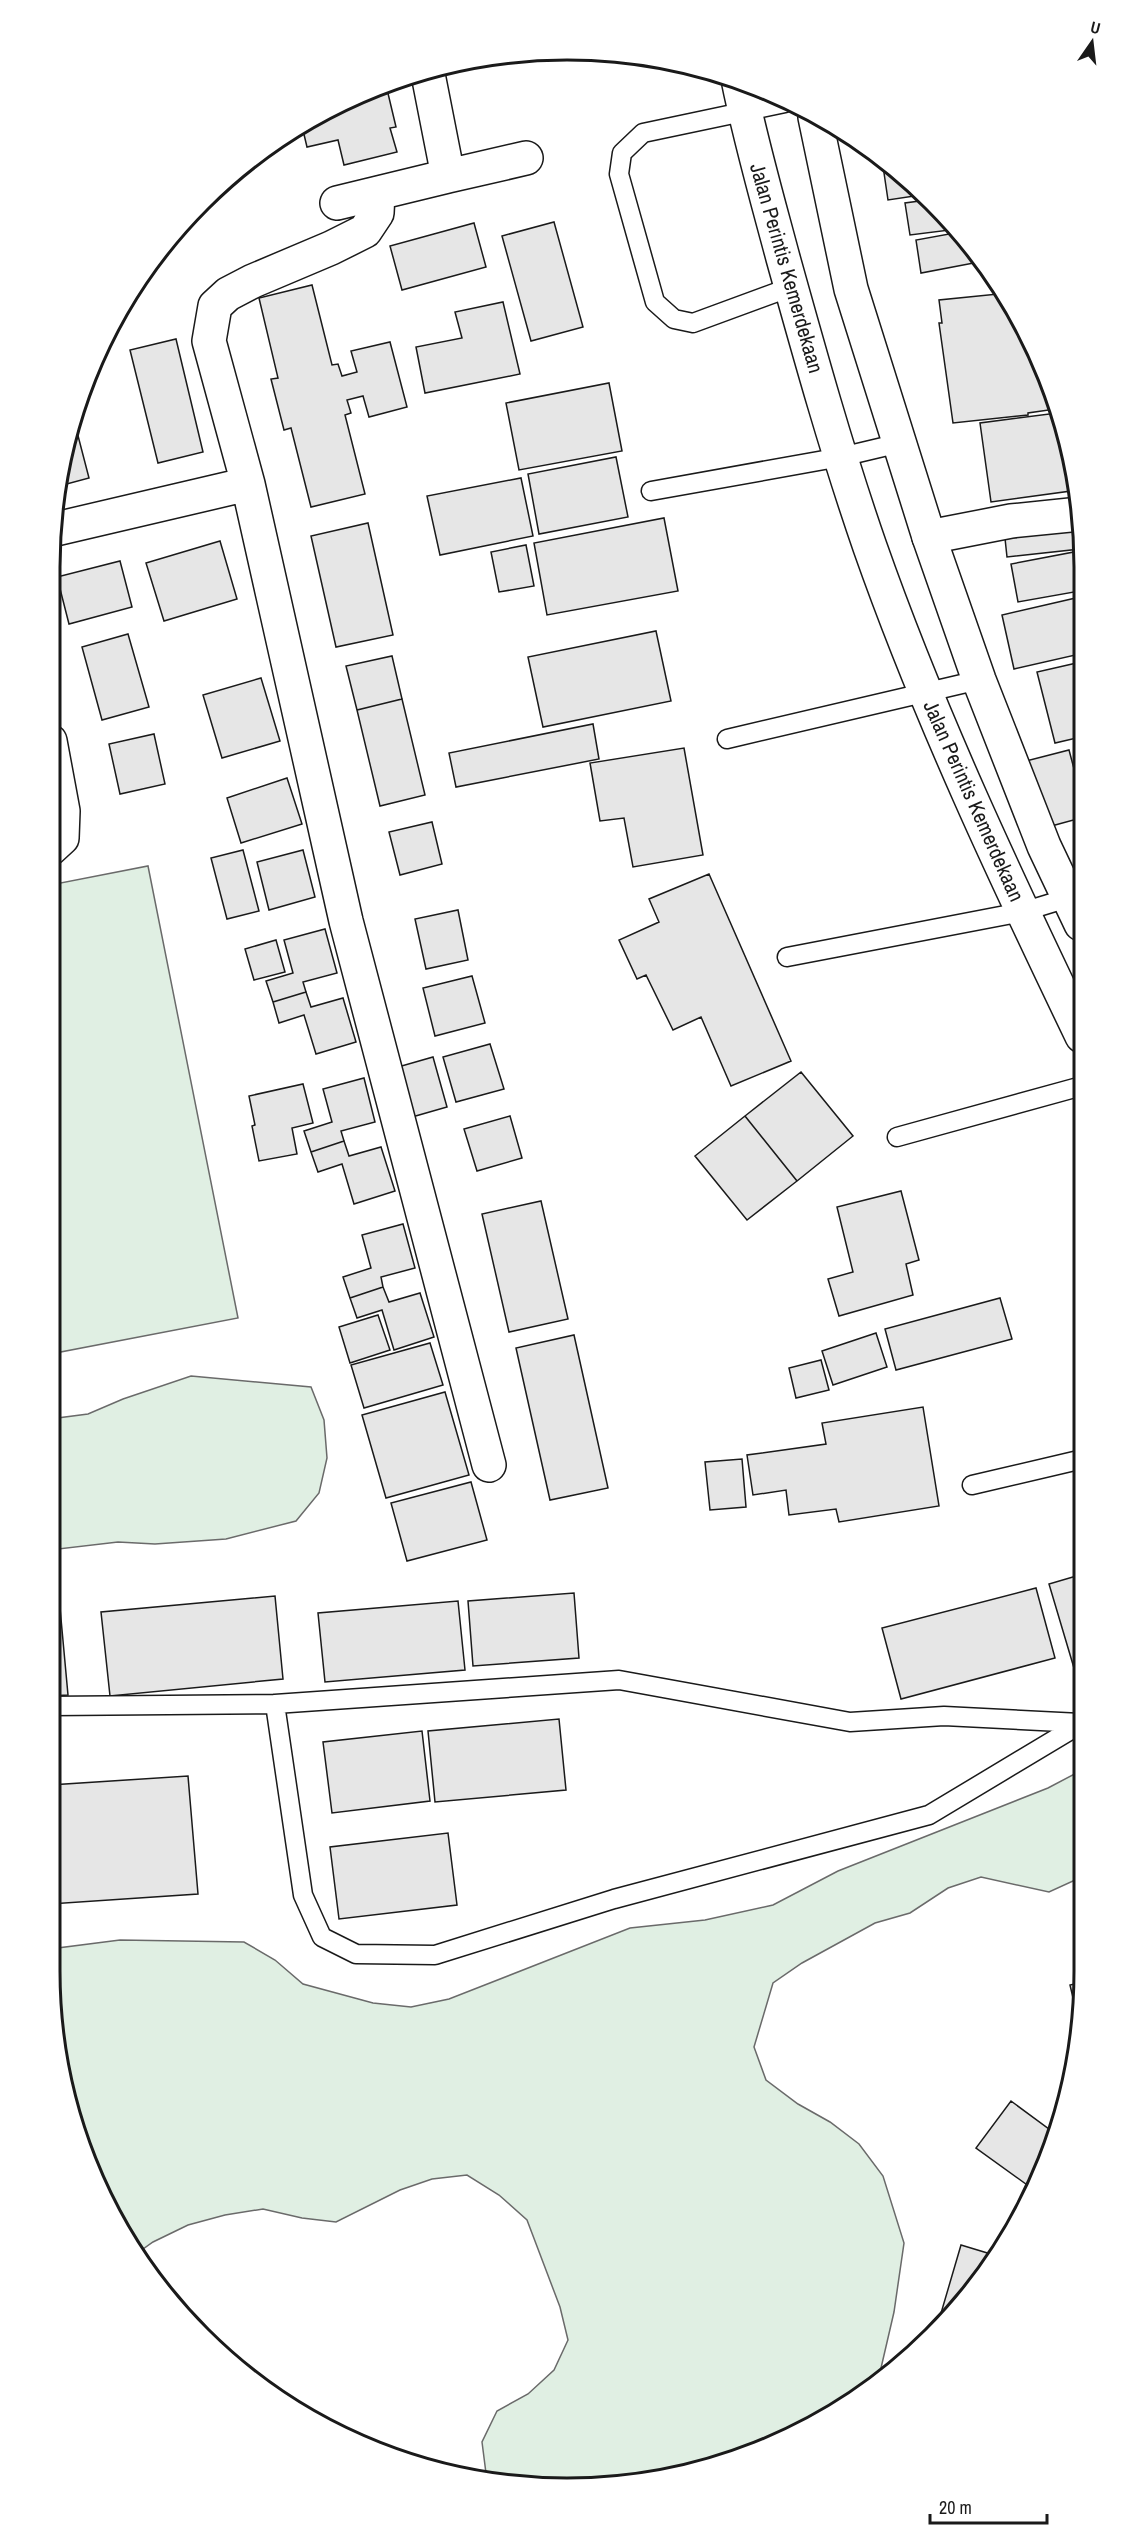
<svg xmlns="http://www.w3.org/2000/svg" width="1134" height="2538" font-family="'Archivo Narrow',sans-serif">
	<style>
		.green { fill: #e0efe3; stroke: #6a6a6a; stroke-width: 1.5 }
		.building { fill: #e6e6e6; stroke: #1a1a1a; stroke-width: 1.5 }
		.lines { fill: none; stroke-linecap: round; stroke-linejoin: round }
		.service-casing { stroke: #1a1a1a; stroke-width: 21 }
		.minor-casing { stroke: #1a1a1a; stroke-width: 36 }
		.trunk-casing { stroke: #1a1a1a; stroke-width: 36 }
		.service { stroke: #fff; stroke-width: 18 }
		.minor { stroke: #fff; stroke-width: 33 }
		.trunk { stroke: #fff; stroke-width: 33 }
		.labels { text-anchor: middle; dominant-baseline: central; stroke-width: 4.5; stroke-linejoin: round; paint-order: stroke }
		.street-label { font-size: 21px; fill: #1a1a1a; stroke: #fff }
		.rim { fill: none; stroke: #1a1a1a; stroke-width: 3 }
	</style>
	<rect width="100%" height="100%" fill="#fff"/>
	<path class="green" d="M 148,866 L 238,1318 L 50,1354 L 50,885 Z
		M 191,1376 L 311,1387 L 324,1420 L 327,1458 L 319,1493 L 296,1521 L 226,1539 L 155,1544 L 118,1542 L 50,1550 L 50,1419 L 88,1414 L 123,1399 Z
		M 1084,1769 L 1084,1876 L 1049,1892 L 981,1877 L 948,1888 L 910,1913 L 875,1923 L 802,1963 L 773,1983 L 754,2047 L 766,2080 L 798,2104 L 830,2122 L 859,2144 L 883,2176 L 904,2243 L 894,2312 L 878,2381 L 826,2419 L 668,2479 L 567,2488 L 487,2481 L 482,2442 L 497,2411 L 528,2394 L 554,2370 L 568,2340 L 560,2307 L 527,2220 L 499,2195 L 467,2175 L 432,2179 L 400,2190 L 336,2222 L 302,2218 L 263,2209 L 225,2215 L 188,2225 L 153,2242 L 136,2254 L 119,2229 L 77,2138 L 50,1971 L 50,1949 L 120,1940 L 244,1942 L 275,1960 L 303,1984 L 373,2003 L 411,2007 L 449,1999 L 630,1928 L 705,1920 L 773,1905 L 838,1871 L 1048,1788 Z"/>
	<path class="building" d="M 386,85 L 396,127 L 390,128 L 397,152 L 344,165 L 338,140 L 307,147 L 302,126 L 338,103 Z
		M 887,165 L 921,195 L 888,200 L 883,166 Z
		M 927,200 L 956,226 L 958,229 L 910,235 L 905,203 Z
		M 554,222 L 583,327 L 531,341 L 502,236 Z
		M 474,223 L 486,267 L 402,290 L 390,246 Z
		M 960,232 L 979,262 L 921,273 L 916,240 Z
		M 312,285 L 332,365 L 338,364 L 342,376 L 357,372 L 351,351 L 390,342 L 407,407 L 369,417 L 363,396 L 347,400 L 351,413 L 345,415 L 365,494 L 311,507 L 291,428 L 284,430 L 271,379 L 278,378 L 259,298 Z
		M 998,294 L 1045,369 L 1056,409 L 1028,413 L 1028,415 L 953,423 L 939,323 L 942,323 L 939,300 Z
		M 503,302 L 520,374 L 425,393 L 416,347 L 462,338 L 455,312 Z
		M 176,339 L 203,452 L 158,463 L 130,350 Z
		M 609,383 L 622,451 L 519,470 L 506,403 Z
		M 1057,413 L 1078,490 L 991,502 L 980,423 Z
		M 76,428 L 89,478 L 63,485 L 72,429 Z
		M 616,457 L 628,517 L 539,534 L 528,474 Z
		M 521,478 L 533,536 L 440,555 L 427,496 Z
		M 664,518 L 678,591 L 547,615 L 534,543 Z
		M 1078,521 L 1080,549 L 1007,557 L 1004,529 Z
		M 368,523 L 393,635 L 336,647 L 311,536 Z
		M 220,541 L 237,599 L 164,621 L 146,563 Z
		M 526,545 L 534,586 L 499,592 L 491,552 Z
		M 1074,552 L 1080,591 L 1018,602 L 1011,564 Z
		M 120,561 L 132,607 L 69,624 L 57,577 Z
		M 1080,597 L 1080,654 L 1014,669 L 1002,615 Z
		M 656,631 L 671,701 L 543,727 L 528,657 Z
		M 128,634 L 149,707 L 102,720 L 82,647 Z
		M 392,656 L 402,699 L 357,710 L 346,666 Z
		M 1081,662 L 1081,737 L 1055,743 L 1037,672 Z
		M 261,678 L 280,741 L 222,758 L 203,695 Z
		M 402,699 L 425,795 L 380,806 L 357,710 Z
		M 593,724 L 599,759 L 456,787 L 449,753 Z
		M 154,734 L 165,784 L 120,794 L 109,744 Z
		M 684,748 L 703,855 L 633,867 L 624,818 L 600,821 L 590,763 Z
		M 1069,750 L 1081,795 L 1081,818 L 1044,828 L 1026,761 Z
		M 287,778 L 302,824 L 241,843 L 227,798 Z
		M 432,822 L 442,864 L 400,875 L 389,832 Z
		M 1081,830 L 1081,887 L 1070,885 Z
		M 243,850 L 259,911 L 227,919 L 211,858 Z
		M 303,850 L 315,897 L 269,910 L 257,862 Z
		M 709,874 L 791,1061 L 731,1086 L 701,1017 L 673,1030 L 646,975 L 637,979 L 619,940 L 659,922 L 649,899 Z
		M 458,910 L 468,960 L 426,969 L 415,919 Z
		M 325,929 L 337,973 L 303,982 L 306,992 L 273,1002 L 266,981 L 293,973 L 284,940 Z
		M 276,940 L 285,972 L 254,980 L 245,949 Z
		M 472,976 L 485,1023 L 435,1036 L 423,988 Z
		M 306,992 L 311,1007 L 343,998 L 356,1042 L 316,1054 L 304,1015 L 279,1023 L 273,1002 Z
		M 490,1044 L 504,1089 L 456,1102 L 443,1057 Z
		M 433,1057 L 447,1107 L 412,1117 L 398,1067 Z
		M 801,1072 L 853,1136 L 797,1181 L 745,1116 Z
		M 364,1078 L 375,1122 L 341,1131 L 344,1141 L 311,1152 L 304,1131 L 332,1122 L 323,1089 Z
		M 303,1084 L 313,1123 L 292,1128 L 297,1154 L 259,1161 L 252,1126 L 255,1125 L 249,1096 Z
		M 510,1116 L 522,1158 L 477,1171 L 464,1129 Z
		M 745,1116 L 797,1181 L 747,1220 L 695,1156 Z
		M 344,1141 L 349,1156 L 381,1147 L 395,1191 L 354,1204 L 342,1164 L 318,1172 L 311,1152 Z
		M 901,1191 L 919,1260 L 906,1264 L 913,1295 L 839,1316 L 828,1279 L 853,1272 L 837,1207 Z
		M 541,1201 L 568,1319 L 509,1332 L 482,1214 Z
		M 403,1224 L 415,1268 L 381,1277 L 383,1287 L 350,1298 L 343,1277 L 371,1268 L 362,1235 Z
		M 383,1287 L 389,1302 L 420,1293 L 434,1337 L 394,1350 L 382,1310 L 357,1318 L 350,1298 Z
		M 1000,1298 L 1012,1339 L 896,1370 L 885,1329 Z
		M 378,1315 L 390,1350 L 350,1363 L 339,1327 Z
		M 876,1333 L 887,1367 L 833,1385 L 822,1351 Z
		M 574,1335 L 608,1488 L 550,1500 L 516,1348 Z
		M 430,1343 L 443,1385 L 364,1408 L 351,1365 Z
		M 821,1360 L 829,1390 L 796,1398 L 789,1368 Z
		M 445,1392 L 469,1475 L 386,1498 L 362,1415 Z
		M 923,1407 L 939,1506 L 839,1522 L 836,1509 L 789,1515 L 786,1490 L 753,1495 L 747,1455 L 826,1444 L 822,1423 Z
		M 742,1459 L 746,1507 L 710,1510 L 705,1462 Z
		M 471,1482 L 487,1540 L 407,1561 L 391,1503 Z
		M 1083,1574 L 1084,1665 L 1074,1668 L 1049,1584 Z
		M 1036,1588 L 1055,1658 L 901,1699 L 882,1628 Z
		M 574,1593 L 579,1658 L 473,1666 L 468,1601 Z
		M 275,1596 L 283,1679 L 110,1696 L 101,1612 Z
		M 458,1601 L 465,1670 L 325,1682 L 318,1613 Z
		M 60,1608 L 68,1695 L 50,1696 L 50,1609 Z
		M 559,1719 L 566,1790 L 435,1802 L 428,1731 Z
		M 422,1731 L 430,1801 L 332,1813 L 323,1742 Z
		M 188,1776 L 198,1894 L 50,1904 L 50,1785 Z
		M 448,1833 L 457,1905 L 339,1919 L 330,1847 Z
		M 1083,1982 L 1077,2015 L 1070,1985 Z
		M 1011,2101 L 1057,2135 L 1030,2187 L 976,2148 Z
		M 961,2245 L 994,2255 L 977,2286 L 944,2322 L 939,2320 Z"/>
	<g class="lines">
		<defs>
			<path id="service" d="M 785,103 L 643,133 L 622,153 L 619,174 L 655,302 L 674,319 L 693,323 L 791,287
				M 651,491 L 841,457 L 900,443
				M 727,739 L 979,680
				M 787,957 L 1022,912 L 1068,898
				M 897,1137 L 1082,1086
				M 972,1485 L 1083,1459
				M 275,1704 L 303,1895 L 322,1937 L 356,1954 L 435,1955 L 614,1899 L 929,1815 L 1084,1722
				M 50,1706 L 275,1704 L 619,1680 L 850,1722 L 944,1716 L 1080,1723"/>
			<path id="minor" d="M 448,176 L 526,158
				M 337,203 L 448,176 L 427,69
				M 248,484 L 346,921 L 489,1465
				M 56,529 L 248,484 L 209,341 L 215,306 L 228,294 L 253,281 L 331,248 L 365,231 L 377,213 L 378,193
				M 929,537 L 1011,521 L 1080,514
				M 50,849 L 62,838 L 63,811 L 50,741"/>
			<path id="trunk" d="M 738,79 C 750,139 767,198 783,258 C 810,355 837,452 870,547 C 929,715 1005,876 1082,1036
				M 815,117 L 851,289 L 929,537 L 979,680 L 1044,846 L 1081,924"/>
		</defs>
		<use href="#service" class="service-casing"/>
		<use href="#minor" class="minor-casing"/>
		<use href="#trunk" class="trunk-casing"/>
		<use href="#service" class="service"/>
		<use href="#minor" class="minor"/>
		<use href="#trunk" class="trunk"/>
	</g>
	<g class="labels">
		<g class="street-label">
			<text transform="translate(787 268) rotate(74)">Jalan Perintis Kemerdekaan</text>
			<text transform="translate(974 801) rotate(66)">Jalan Perintis Kemerdekaan</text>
		</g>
	</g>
	<path d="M0 0H1134V2538H0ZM567 60H567A507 507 0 0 1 1074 567V1971A507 507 0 0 1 567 2478H567A507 507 0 0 1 60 1971V567A507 507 0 0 1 567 60Z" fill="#fff" fill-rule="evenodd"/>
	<path class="rim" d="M567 60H567A507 507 0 0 1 1074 567V1971A507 507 0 0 1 567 2478H567A507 507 0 0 1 60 1971V567A507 507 0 0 1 567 60Z"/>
	<g transform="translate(1092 42) rotate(14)" stroke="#ffffff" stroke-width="4.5" paint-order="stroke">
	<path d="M0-4.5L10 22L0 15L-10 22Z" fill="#1a1a1a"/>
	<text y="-9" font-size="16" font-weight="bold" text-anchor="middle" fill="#1a1a1a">U</text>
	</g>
	<path d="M930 2514v9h117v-9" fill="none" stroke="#1a1a1a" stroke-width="3"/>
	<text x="939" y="2514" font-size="18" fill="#1a1a1a" stroke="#ffffff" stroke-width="4.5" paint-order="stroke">20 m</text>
</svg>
